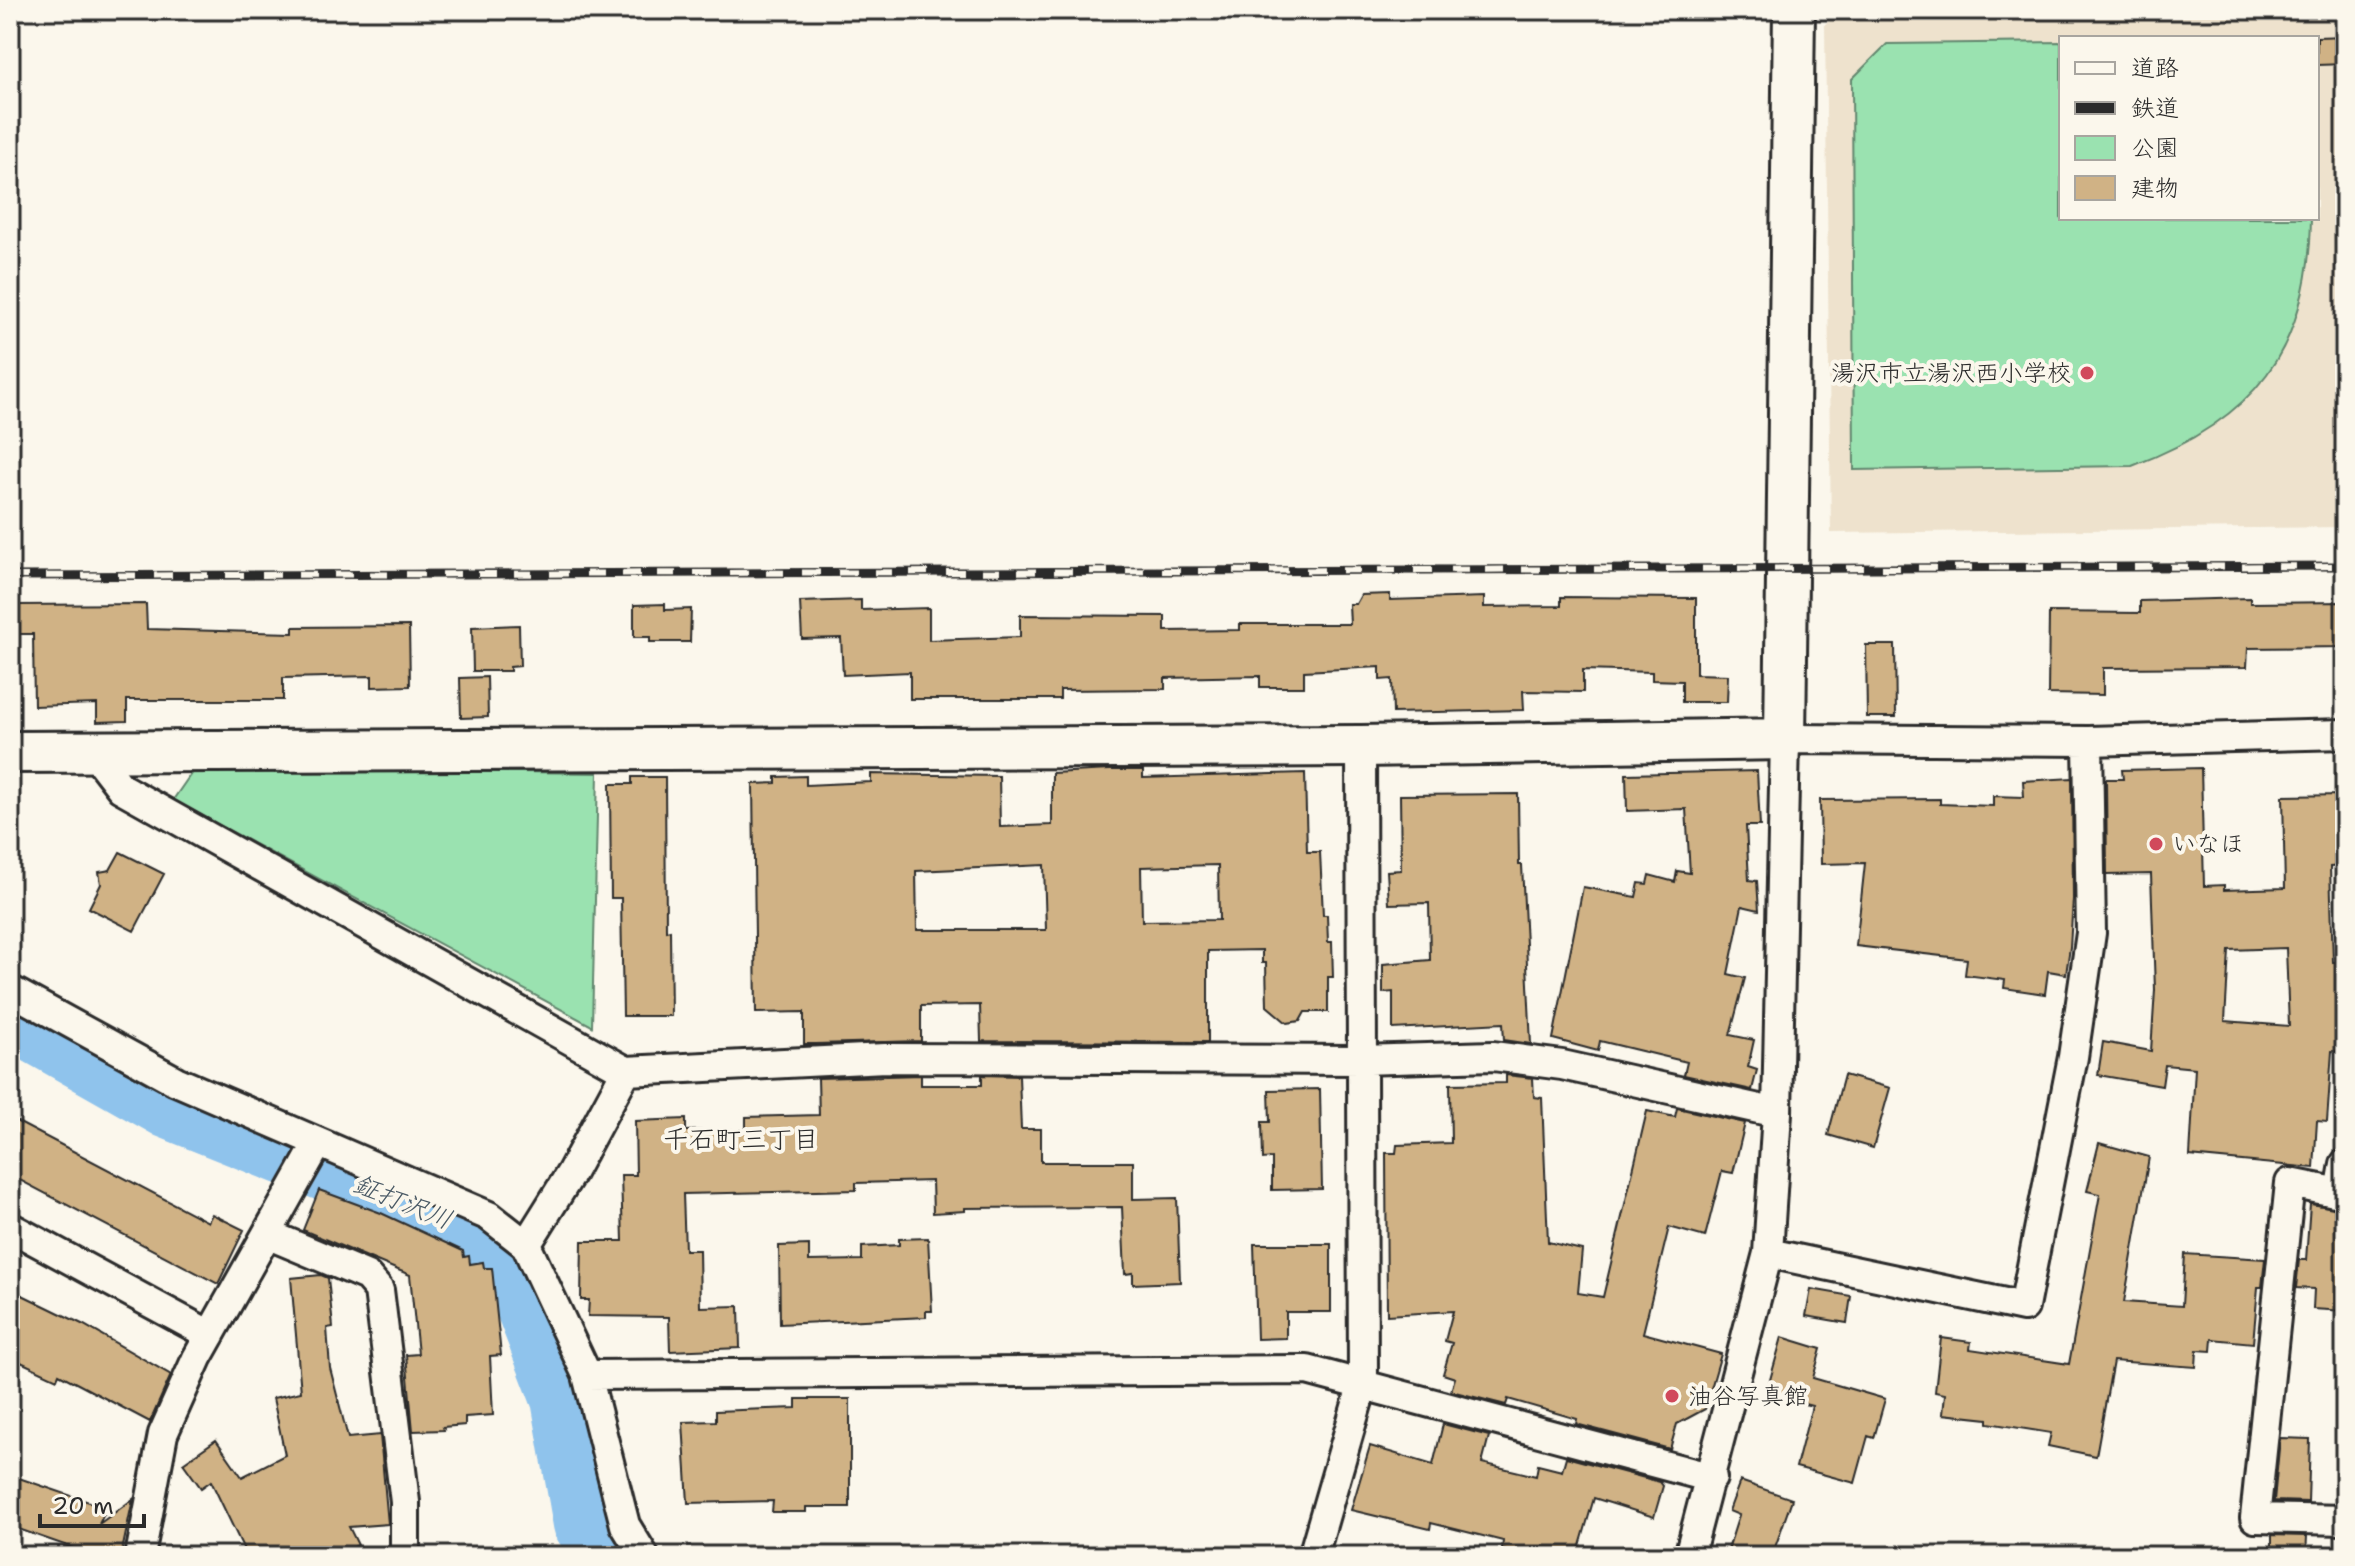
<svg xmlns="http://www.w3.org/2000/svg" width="2355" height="1566" font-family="'Shantell Sans','Klee One',sans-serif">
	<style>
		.built { fill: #eee2cd; fill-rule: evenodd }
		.green { fill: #9ae2b0; stroke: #62866e; stroke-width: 2 }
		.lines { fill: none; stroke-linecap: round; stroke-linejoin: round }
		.river { stroke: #8fc3ec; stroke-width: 62 }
		.building { fill: #d0b285; stroke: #2b2b2b; stroke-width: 2; fill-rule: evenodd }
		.street-casing { stroke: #2b2b2b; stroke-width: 34 }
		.secondary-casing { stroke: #2b2b2b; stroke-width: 46 }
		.street { stroke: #fbf7ec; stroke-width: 28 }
		.secondary { stroke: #fbf7ec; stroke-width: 40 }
		.rail-casing { stroke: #2b2b2b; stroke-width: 9 }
		.rail { stroke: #fbf7ec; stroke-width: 6; stroke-dasharray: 18; stroke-linecap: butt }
		.poi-dot { fill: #d1495b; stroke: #fbf7ec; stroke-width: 3 }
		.labels { text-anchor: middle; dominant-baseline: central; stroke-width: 8; stroke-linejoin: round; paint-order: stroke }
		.poi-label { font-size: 24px; fill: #2b2b2b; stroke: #fbf7ec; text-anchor: start }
		.neighbourhood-label { font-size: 26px; fill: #2b2b2b; stroke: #fbf7ec }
		.water-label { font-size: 26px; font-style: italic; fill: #495965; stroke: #fbf7ec }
	</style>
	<rect width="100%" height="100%" fill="#fbf7ec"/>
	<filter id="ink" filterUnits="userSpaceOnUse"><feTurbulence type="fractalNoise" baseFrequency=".0125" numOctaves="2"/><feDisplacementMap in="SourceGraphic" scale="16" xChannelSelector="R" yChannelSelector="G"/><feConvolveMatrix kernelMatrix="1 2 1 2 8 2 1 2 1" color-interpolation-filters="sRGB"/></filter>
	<g filter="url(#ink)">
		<path class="built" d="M 2345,10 L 2345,527 L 1831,533 L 1825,24 L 1837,14 ZM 2061,38 L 2317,38 L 2317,218 L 2061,218 Z"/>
		<path class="green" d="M 2061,42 L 2061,218 L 2311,218 C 2309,350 2255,420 2132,466 L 1854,470 L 1852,79 L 1887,44 Z
			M 195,768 L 598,773 L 592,1026 L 173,800 Z"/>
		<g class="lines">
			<path class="river" d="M 10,1018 L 169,1108 L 469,1228 L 512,1269 L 562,1399 L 584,1524 L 603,1556"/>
		</g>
		<path class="building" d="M 2345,36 L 2345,64 L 2317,65 L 2317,37 Z
			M 1390,594 L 1390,600 L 1484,597 L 1484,607 L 1561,606 L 1561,597 L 1696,598 L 1696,674 L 1728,675 L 1727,702 L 1682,702 L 1682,681 L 1652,680 L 1652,672 L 1583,670 L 1583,692 L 1523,691 L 1524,710 L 1393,713 L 1392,679 L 1380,680 L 1380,667 L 1304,671 L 1304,687 L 1260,687 L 1260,676 L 1165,678 L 1165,689 L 1060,690 L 1060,699 L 910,699 L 910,672 L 843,675 L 841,638 L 802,639 L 800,602 L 861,600 L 861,610 L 929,608 L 929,640 L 1020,637 L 1020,615 L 1165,616 L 1165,631 L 1240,630 L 1240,624 L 1350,624 L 1349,604 L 1356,604 L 1361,595 Z
			M 2250,598 L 2250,603 L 2345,602 L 2345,647 L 2248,648 L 2247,667 L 2103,668 L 2103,695 L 2048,694 L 2049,612 L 2140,613 L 2140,601 Z
			M 146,604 L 147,629 L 293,633 L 293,627 L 409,626 L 410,686 L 372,687 L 372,676 L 283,678 L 283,700 L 127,700 L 127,721 L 97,722 L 97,704 L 34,706 L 33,634 L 19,634 L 18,605 Z
			M 665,604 L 665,610 L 691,609 L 690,642 L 650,642 L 650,637 L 634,637 L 634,605 Z
			M 519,625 L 520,666 L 510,667 L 510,671 L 473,671 L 472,627 Z
			M 1866,645 L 1895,645 L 1896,717 L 1867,717 Z
			M 487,677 L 488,717 L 461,718 L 460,678 Z
			M 2201,768 L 2204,886 L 2224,885 L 2224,890 L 2285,888 L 2283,796 L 2343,795 L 2344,866 L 2330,867 L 2333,962 L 2344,962 L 2345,1036 L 2344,1052 L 2332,1051 L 2327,1122 L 2317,1121 L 2314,1168 L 2190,1156 L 2195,1068 L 2165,1065 L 2162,1086 L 2098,1075 L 2103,1042 L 2151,1051 L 2155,990 L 2151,874 L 2107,875 L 2106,779 L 2123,779 L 2122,770 ZM 2286,948 L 2289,1026 L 2225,1021 L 2229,950 Z
			M 1110,770 L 1143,770 L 1143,778 L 1305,773 L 1307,852 L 1320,852 L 1323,915 L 1327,915 L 1328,942 L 1332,942 L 1333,977 L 1328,977 L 1328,1012 L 1305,1012 L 1300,1021 L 1287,1023 L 1267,1006 L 1266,963 L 1262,963 L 1262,950 L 1208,951 L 1208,1042 L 981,1041 L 980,1005 L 921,1006 L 921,1041 L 816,1044 L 804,1044 L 804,1012 L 756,1013 L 753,784 L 776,783 L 776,777 L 806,776 L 806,785 L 871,782 L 871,774 L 999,776 L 1000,827 L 1052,825 L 1052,773 ZM 1044,865 L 1046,930 L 917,930 L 916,871 ZM 1218,865 L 1219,920 L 1142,921 L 1141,867 Z
			M 1757,771 L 1760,826 L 1746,826 L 1749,880 L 1757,881 L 1759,910 L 1742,906 L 1728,974 L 1745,978 L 1730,1035 L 1754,1040 L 1748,1067 L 1757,1070 L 1752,1090 L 1684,1075 L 1687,1062 L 1600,1041 L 1598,1051 L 1553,1039 L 1583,887 L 1636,897 L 1639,883 L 1647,884 L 1649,875 L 1675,882 L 1677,871 L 1690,873 L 1686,809 L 1627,811 L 1626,774 Z
			M 632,777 L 665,777 L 666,931 L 670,930 L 671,1016 L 623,1016 L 621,898 L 611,898 L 610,784 L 632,784 Z
			M 2072,778 L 2073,899 L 2070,947 L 2066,974 L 2048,971 L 2045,994 L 2004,988 L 2005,980 L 1965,975 L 1967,959 L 1856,946 L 1865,863 L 1821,864 L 1820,800 L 1940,799 L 1940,804 L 1993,806 L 1993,796 L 2024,797 L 2023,781 Z
			M 1518,794 L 1519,865 L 1522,865 L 1531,1044 L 1504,1040 L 1503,1023 L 1393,1029 L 1393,992 L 1383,993 L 1383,964 L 1430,960 L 1429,903 L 1389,904 L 1387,871 L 1401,870 L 1400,795 Z
			M 120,852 L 164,874 L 134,931 L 89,908 L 101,884 L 99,872 L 110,870 Z
			M 921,1075 L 921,1085 L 982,1085 L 982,1075 L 1019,1076 L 1021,1129 L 1041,1129 L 1041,1162 L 1133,1162 L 1133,1199 L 1177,1198 L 1180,1282 L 1133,1284 L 1133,1273 L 1125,1274 L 1122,1207 L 965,1208 L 965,1211 L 933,1213 L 932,1181 L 856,1183 L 856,1190 L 683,1194 L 685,1250 L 699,1250 L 700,1307 L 739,1306 L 740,1348 L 670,1351 L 669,1317 L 588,1316 L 589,1300 L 581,1300 L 582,1241 L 623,1241 L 621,1175 L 636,1175 L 635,1121 L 686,1119 L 686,1131 L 746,1129 L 746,1117 L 819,1115 L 818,1078 Z
			M 1506,1075 L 1533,1078 L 1534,1097 L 1542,1098 L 1548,1242 L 1582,1250 L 1578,1293 L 1603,1297 L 1647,1111 L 1675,1117 L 1677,1108 L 1745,1123 L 1733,1173 L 1722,1171 L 1705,1237 L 1669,1227 L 1643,1333 L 1721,1354 L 1705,1409 L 1677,1424 L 1670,1449 L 1576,1424 L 1577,1419 L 1508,1399 L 1506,1405 L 1451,1391 L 1455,1378 L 1443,1374 L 1452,1343 L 1445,1341 L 1453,1311 L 1387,1315 L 1386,1153 L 1396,1153 L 1397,1145 L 1451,1143 L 1450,1084 L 1506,1083 Z
			M 1844,1075 L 1890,1088 L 1873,1148 L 1828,1135 Z
			M 1320,1089 L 1322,1189 L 1272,1190 L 1272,1158 L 1263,1159 L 1262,1122 L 1270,1122 L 1269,1090 Z
			M 10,1118 L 208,1222 L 212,1214 L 244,1230 L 218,1284 L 10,1175 Z
			M 2099,1143 L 2149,1157 L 2124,1302 L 2182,1306 L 2185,1254 L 2265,1259 L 2262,1287 L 2258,1287 L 2253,1343 L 2212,1339 L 2211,1351 L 2197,1350 L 2196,1367 L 2113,1361 L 2096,1456 L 2048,1446 L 2051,1433 L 1988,1423 L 1988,1419 L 1943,1414 L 1945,1394 L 1935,1392 L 1941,1338 L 1971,1342 L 1970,1349 L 2069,1364 L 2100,1194 L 2087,1191 Z
			M 319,1190 L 381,1213 L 463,1251 L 464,1257 L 469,1256 L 470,1264 L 483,1262 L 484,1268 L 492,1268 L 501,1355 L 490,1356 L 493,1415 L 465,1417 L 465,1425 L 443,1427 L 444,1430 L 413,1431 L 406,1355 L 418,1354 L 410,1275 L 303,1230 Z
			M 2310,1204 L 2345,1209 L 2345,1311 L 2313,1309 L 2314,1289 L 2296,1288 L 2299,1260 L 2306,1260 Z
			M 928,1238 L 932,1311 L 926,1311 L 926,1317 L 780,1324 L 779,1246 L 809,1245 L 809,1261 L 862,1260 L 862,1247 L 899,1245 L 899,1239 Z
			M 1254,1244 L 1331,1244 L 1331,1312 L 1286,1312 L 1286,1338 L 1257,1339 Z
			M 321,1275 L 328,1278 L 333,1327 L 327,1328 L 330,1368 L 348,1438 L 380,1435 L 388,1524 L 349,1527 L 358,1545 L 337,1556 L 247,1556 L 211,1481 L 201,1488 L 183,1463 L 216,1440 L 242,1477 L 285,1455 L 273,1398 L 301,1392 L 291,1278 Z
			M 10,1289 L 84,1325 L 171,1375 L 150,1422 L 59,1374 L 57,1379 L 10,1357 Z
			M 1811,1289 L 1851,1296 L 1847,1323 L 1806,1316 Z
			M 1782,1337 L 1821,1349 L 1813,1378 L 1885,1399 L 1874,1438 L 1868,1436 L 1855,1483 L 1796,1467 L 1812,1406 L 1766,1394 Z
			M 796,1399 L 850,1399 L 850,1507 L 806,1507 L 806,1512 L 772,1512 L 773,1501 L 688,1503 L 683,1422 L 716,1421 L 716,1411 L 796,1408 Z
			M 1443,1424 L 1489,1436 L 1482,1463 L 1536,1476 L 1538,1465 L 1562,1471 L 1566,1457 L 1660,1482 L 1663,1486 L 1654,1517 L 1594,1498 L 1577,1556 L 1530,1556 L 1502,1549 L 1503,1541 L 1431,1523 L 1430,1529 L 1351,1510 L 1370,1446 L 1433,1465 Z
			M 2280,1438 L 2310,1439 L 2308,1502 L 2274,1501 Z
			M 10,1475 L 107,1508 L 99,1524 L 133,1499 L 121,1556 L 96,1556 L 10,1526 Z
			M 1740,1481 L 1792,1499 L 1772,1556 L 1726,1556 L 1739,1515 L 1729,1511 Z
			M 2272,1535 L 2307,1536 L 2306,1556 L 2272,1556 Z"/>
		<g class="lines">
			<defs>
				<path id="street" d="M 94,753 L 121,788 L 626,1071 L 885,1058 L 1361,1060 L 1493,1056 L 1562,1065 L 1777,1113
					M 10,990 L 176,1081 L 489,1216 L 526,1245 L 587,1375 L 625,1525 L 644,1556
					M 2345,1164 L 2340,1193 L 2290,1183 L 2255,1518 L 2345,1520
					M 10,1227 L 210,1335
					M 267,1234 L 367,1276 L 379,1290 L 405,1502 L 405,1556
					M 526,1245 L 571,1173 L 626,1071
					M 1768,1253 L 2024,1307 L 2073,1057 L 2091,933 L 2088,741
					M 587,1375 L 1307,1370 L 1712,1478
					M 140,1556 L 163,1434 L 197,1358 L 318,1143
					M 1313,1556 L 1363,1383 L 1361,746
					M 1689,1556 L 1768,1253 L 1777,1113 L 1785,739 L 2088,741 L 2345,734"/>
				<path id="secondary" d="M 10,752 L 1361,746 L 1785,739 L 1794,10"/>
			</defs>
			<use href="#street" class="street-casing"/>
			<use href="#secondary" class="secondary-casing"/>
			<use href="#street" class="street"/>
			<use href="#secondary" class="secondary"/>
			<defs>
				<path id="rail" d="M 10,576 L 2345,566"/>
			</defs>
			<use href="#rail" class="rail-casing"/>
			<use href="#rail" class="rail"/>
		</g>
	</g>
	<g class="poi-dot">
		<circle cx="2087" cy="373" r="8"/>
		<circle cx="2156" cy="844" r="8"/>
		<circle cx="1672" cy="1396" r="8"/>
	</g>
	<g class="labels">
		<g class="poi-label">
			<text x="2071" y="373" text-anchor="end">湯沢市立湯沢西小学校</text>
			<text x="2172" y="844">いなほ</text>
			<text x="1688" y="1396">油谷写真館</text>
		</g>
		<g class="neighbourhood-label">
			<text x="741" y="1138">千石町三丁目</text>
		</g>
		<g class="water-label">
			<text transform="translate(403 1201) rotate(22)">鉦打沢川</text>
		</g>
	</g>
	<rect width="2355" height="1566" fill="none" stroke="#fbf7ec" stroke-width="40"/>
	<rect x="20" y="20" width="2315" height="1526" fill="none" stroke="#2b2b2b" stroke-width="3" filter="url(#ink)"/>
	<rect x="2059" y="36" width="260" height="184" fill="#fbf7ec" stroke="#a8a59f" stroke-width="2"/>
	<rect x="2075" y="62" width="40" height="12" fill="#fbf7ec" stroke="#a8a59f" stroke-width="2"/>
	<text x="2131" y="76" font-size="24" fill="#2b2b2b">道路</text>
	<rect x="2075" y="102" width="40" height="12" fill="#2b2b2b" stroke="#a8a59f" stroke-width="2"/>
	<text x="2131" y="116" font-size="24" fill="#2b2b2b">鉄道</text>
	<rect x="2075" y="136" width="40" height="24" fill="#9ae2b0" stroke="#a8a59f" stroke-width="2"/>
	<text x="2131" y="156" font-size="24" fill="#2b2b2b">公園</text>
	<rect x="2075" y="176" width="40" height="24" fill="#d0b285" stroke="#a8a59f" stroke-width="2"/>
	<text x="2131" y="196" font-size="24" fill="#2b2b2b">建物</text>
	<path d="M40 1514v12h104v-12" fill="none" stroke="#2b2b2b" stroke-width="4"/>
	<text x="52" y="1514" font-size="24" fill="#2b2b2b" stroke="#fbf7ec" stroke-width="6" paint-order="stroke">20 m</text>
</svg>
